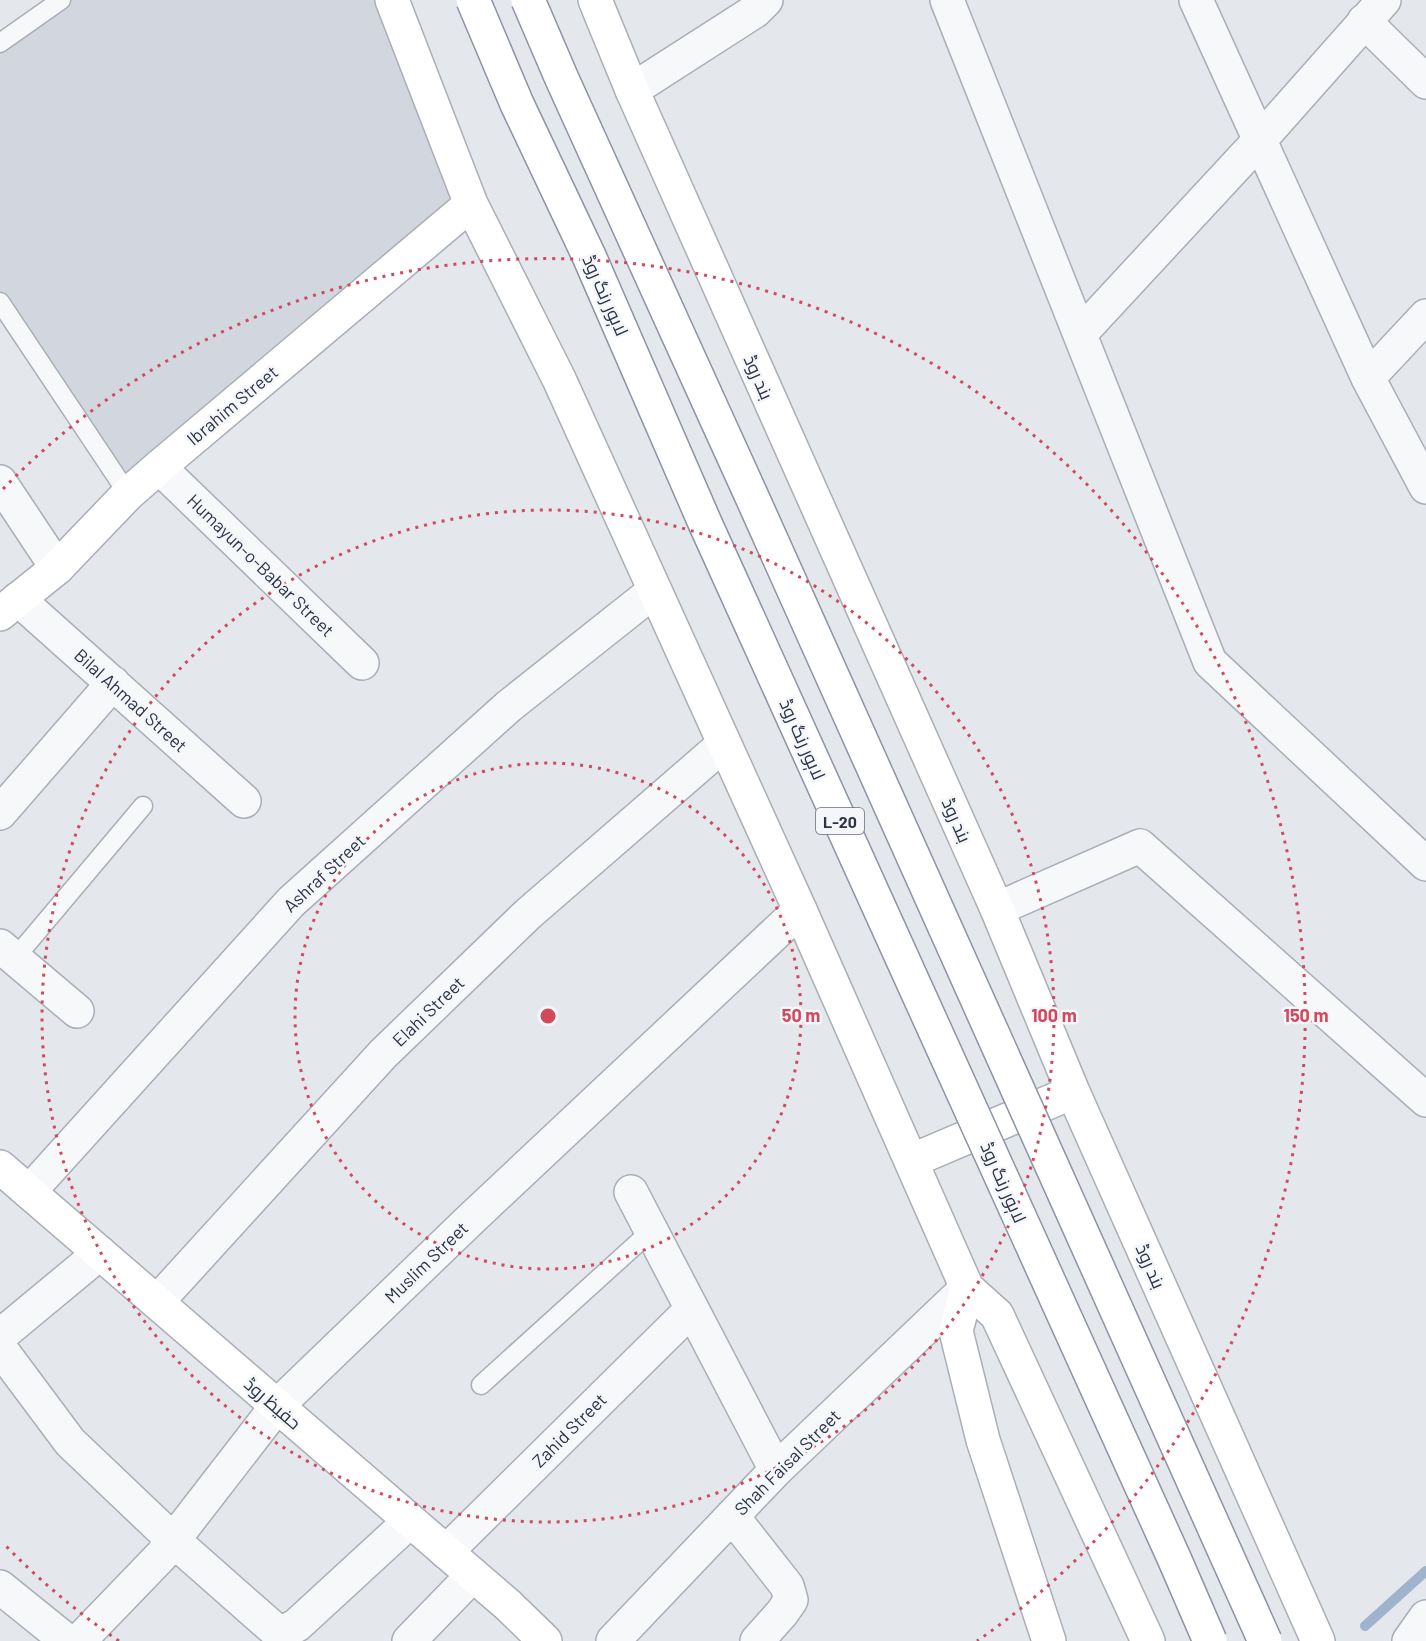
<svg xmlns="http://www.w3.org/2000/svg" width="1426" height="1641" font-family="Barlow,Cairo,sans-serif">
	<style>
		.built { fill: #d2d6de }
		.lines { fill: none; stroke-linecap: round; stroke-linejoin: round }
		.stream { stroke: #9fb4cc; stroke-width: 10 }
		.lane-casing { stroke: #a9aeb7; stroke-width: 21 }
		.street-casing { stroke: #a9aeb7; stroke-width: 36 }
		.secondary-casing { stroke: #a9aeb7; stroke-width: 36 }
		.lane { stroke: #f7f8fa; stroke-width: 18 }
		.street { stroke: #f7f8fa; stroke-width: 33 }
		.secondary { stroke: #fff; stroke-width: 33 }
		.highway-bridge-casing { stroke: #8b94a3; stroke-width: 36; stroke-linecap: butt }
		.highway-bridge { stroke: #fff; stroke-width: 33 }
		.ring { fill: none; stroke: #d1495b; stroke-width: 3; stroke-dasharray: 3 6 }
		.labels { text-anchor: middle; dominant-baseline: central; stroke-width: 5; stroke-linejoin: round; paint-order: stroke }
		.shield { fill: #f4f6f9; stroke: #676e7b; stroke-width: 1.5 }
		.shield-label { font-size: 16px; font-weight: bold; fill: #2b3445 }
		.street-label { font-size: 18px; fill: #2b3445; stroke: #f4f6f9 }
		.centre { fill: #d1495b; stroke: #f4f6f9; stroke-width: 3 }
		.ring-label { font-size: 18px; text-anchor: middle; font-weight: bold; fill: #d1495b; stroke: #f4f6f9; stroke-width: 5; stroke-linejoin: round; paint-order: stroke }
	</style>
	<rect width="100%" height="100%" fill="#e4e7ec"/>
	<path class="built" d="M 61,0 L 396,0 L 481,207 L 137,504 L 0,300 L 0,43 Z"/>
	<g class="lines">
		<path class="stream" d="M 1365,1626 L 1426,1571"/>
		<defs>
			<path id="lane" d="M 0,43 L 61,0
				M 0,302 L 128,494
				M 15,958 L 143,806
				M 481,1385 L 651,1231"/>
			<path id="street" d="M 947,0 L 1210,662 L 1426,864
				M 1196,0 L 1368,378 L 1426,487
				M 1364,21 L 1426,82
				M 632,90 L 755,11 L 766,0
				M 1080,334 L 1259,141 L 1384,0
				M 1368,378 L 1426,316
				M 159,467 L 362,663
				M 0,482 L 57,568
				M 18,599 L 244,801
				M 0,813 L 113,683
				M 997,909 L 1140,846 L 1426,1100
				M 0,946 L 77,1011
				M 29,1192 L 291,902 L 509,706 L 654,591
				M 631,1192 L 776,1470
				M 157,1302 L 383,1054 L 528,914 L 724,744
				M 0,1336 L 100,1253
				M 0,1348 L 70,1442 L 173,1540 L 274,1629 L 284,1632 L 297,1625 L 410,1521
				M 732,1516 L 787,1586 L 791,1600 L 782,1613 L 757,1641
				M 446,1552 L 692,1309
				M 0,1587 L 67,1641
				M 79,1641 L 161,1556 L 277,1406 L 471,1219 L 800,910
				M 409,1641 L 473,1575
				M 613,1641 L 776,1470 L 967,1288
				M 1409,1641 L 1426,1617"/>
			<path id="secondary" d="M 392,0 L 471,204 L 559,379 L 800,910 L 967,1288 L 997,1315 L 1148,1641
				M 595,0 L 632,90 L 997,909 L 1073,1092 L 1318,1641
				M 0,614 L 57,568 L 128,494 L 159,467 L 471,204
				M 911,1161 L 1073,1092
				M 0,1167 L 508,1605 L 545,1641
				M 967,1288 L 956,1331 L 983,1440 L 1049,1641"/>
		</defs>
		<use href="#lane" class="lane-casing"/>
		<use href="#street" class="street-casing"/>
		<use href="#secondary" class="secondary-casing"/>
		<use href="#lane" class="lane"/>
		<use href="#street" class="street"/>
		<use href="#secondary" class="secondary"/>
		<defs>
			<path id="highway-bridge" d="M 473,0 L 517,104 L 589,256 L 705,523 L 1174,1558 L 1210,1641
				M 528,0 L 562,79 L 752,497 L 1265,1641"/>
		</defs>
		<use href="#highway-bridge" class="highway-bridge-casing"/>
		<use href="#highway-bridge" class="highway-bridge"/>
	</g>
	<g class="ring">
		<circle cx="548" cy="1016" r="253"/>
		<circle cx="548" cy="1016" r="506"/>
		<path d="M119 1641A758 758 0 0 1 3 1543M3 489A758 758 0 1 1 977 1641"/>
	</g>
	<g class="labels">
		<rect class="shield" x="816" y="808" width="48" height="26" rx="4.5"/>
		<g class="shield-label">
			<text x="840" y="821">L-20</text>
		</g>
		<g class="street-label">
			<text transform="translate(606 295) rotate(66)">لاہور رنگ روڈ</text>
			<text transform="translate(759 377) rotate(66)">بند روڈ</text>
			<text transform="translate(232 405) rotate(-40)">Ibrahim Street</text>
			<text transform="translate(261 565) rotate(44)">Humayun-o-Babar Street</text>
			<text transform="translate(131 700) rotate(42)">Bilal Ahmad Street</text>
			<text transform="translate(803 739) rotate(66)">لاہور رنگ روڈ</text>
			<text transform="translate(957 820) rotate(66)">بند روڈ</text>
			<text transform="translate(324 873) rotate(-43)">Ashraf Street</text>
			<text transform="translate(428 1011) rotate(-44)">Elahi Street</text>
			<text transform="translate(1004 1182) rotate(66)">لاہور رنگ روڈ</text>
			<text transform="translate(426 1262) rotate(-44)">Muslim Street</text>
			<text transform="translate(1151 1266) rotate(66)">بند روڈ</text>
			<text transform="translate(273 1403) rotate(41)">حفیظ روڈ</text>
			<text transform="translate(569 1430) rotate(-45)">Zahid Street</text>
			<text transform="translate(787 1462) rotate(-45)">Shah Faisal Street</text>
		</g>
	</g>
	<circle cx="548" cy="1016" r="9" class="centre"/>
	<g class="ring-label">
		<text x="801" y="1022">50 m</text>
		<text x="1054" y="1022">100 m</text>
		<text x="1306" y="1022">150 m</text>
	</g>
</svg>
